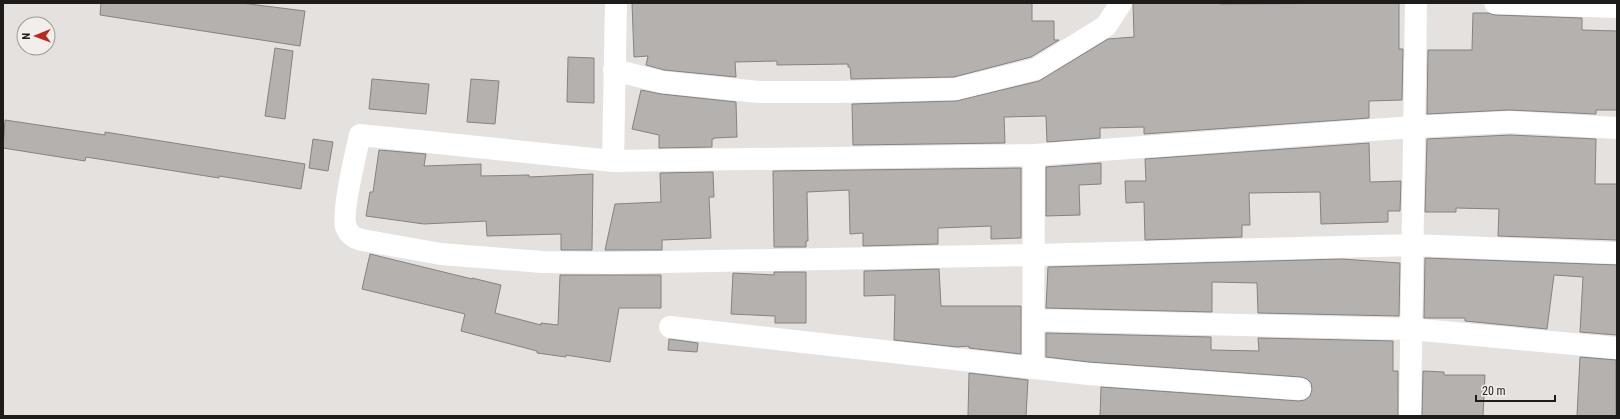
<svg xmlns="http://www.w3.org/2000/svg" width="1620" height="419" font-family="'Roboto Condensed',sans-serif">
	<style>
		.building { fill: #b5b1af; stroke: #868281 }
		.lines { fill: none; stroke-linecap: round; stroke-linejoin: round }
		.minor { stroke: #fff; stroke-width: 22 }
	</style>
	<rect width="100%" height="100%" fill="#e4e1de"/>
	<path class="building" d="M 101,3 L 241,3 L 305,11 L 300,46 L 100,15 Z
		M 632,3 L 1032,3 L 1032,21 L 1054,21 L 1054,40 L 1059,40 L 1031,57 L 954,77 L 851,79 L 850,67 L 848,67 L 848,64 L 777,65 L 777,61 L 735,62 L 736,77 L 664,70 L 646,65 L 648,56 L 634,57 Z
		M 1133,3 L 1220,3 L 1220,4 L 1399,3 L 1399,49 L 1403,49 L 1402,100 L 1369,101 L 1369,118 L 1144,134 L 1144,127 L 1100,128 L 1100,138 L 1047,142 L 1046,116 L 1004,117 L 1005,143 L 853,145 L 852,104 L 956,101 L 1039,81 L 1108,39 L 1134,37 Z
		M 1473,13 L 1488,13 L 1495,15 L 1582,18 L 1582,30 L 1617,31 L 1617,110 L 1596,110 L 1596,114 L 1509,110 L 1427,114 L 1428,50 L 1472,50 Z
		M 275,48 L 293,51 L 285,119 L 265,116 Z
		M 568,57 L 594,58 L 594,103 L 567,102 Z
		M 372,79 L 429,84 L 426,114 L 369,109 Z
		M 471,79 L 499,81 L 495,124 L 467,122 Z
		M 641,90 L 661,94 L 736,102 L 737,137 L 714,138 L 714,139 L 712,139 L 712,147 L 659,148 L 659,135 L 632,129 Z
		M 5,120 L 105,135 L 105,132 L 305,164 L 301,189 L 219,176 L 219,178 L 86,157 L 85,161 L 3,148 Z
		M 1510,135 L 1596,139 L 1595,184 L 1617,184 L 1617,240 L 1498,236 L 1499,209 L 1456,208 L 1456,212 L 1425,212 L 1427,139 Z
		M 313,139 L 333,142 L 328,171 L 309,168 Z
		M 1369,143 L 1370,182 L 1401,181 L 1400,211 L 1388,211 L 1388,222 L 1321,224 L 1320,192 L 1249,193 L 1250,225 L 1242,225 L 1242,237 L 1145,240 L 1144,202 L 1126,203 L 1125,181 L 1146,181 L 1145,159 Z
		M 379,150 L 426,154 L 424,166 L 481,164 L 481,176 L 529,175 L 529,177 L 593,174 L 592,250 L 561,250 L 561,234 L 487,236 L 486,221 L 424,224 L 366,216 L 370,192 L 373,192 Z
		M 1101,163 L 1101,184 L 1079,185 L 1080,215 L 1046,216 L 1046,167 Z
		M 1021,168 L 1021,238 L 991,239 L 991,226 L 938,228 L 938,244 L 863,246 L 863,233 L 850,234 L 849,190 L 807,192 L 808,241 L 806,241 L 806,247 L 774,247 L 773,171 Z
		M 713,172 L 714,197 L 709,197 L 711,238 L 662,240 L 662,250 L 605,250 L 615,204 L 661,202 L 660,173 Z
		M 370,254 L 472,279 L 472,278 L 501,285 L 495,313 L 541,325 L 541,323 L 558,325 L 560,275 L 661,275 L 661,308 L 619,308 L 610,362 L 566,355 L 566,357 L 537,353 L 537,351 L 461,331 L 465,314 L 362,289 Z
		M 1425,258 L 1617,265 L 1617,335 L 1580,332 L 1583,277 L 1554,275 L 1547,329 L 1465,321 L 1465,318 L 1424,318 Z
		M 1342,259 L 1400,263 L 1399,316 L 1258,313 L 1257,283 L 1212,282 L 1212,312 L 1046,308 L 1048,267 Z
		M 939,269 L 941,306 L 1021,306 L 1021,354 L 969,348 L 969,346 L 957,347 L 894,340 L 895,295 L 864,296 L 864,271 Z
		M 774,272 L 806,272 L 806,323 L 775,323 L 775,316 L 731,314 L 733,273 L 774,275 Z
		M 1046,333 L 1211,337 L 1211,350 L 1259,351 L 1258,338 L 1393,341 L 1393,371 L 1398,371 L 1398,416 L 1100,416 L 1101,387 L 1299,401 L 1305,400 L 1310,396 L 1312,389 L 1311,383 L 1307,379 L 1301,377 L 1089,362 L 1046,357 Z
		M 669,339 L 698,343 L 697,352 L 668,350 Z
		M 1580,357 L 1616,360 L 1616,416 L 1577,416 Z
		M 1423,371 L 1444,372 L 1444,375 L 1485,375 L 1483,416 L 1422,416 Z
		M 969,373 L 1028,380 L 1026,416 L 968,416 Z"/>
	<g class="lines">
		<path class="minor" d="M 1495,3 L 1617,7
			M 614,70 L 662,82 L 759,92 L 836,92 L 956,89 L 1036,69 L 1106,26 L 1121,3
			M 1617,128 L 1510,122 L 1413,127 L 1034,155 L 613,161 L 360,135 C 356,152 341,215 346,227 C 349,235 354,238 362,240 L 441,254 L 542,262 L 612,263 L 1034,255 L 1412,245 L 1617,253
			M 613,161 L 616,3
			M 1033,320 L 1411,329 L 1617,348
			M 670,327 L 1088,374 L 1300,389
			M 1033,368 L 1034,155
			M 1410,416 L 1416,3"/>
	</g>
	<rect width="1620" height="419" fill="none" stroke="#1d1c1b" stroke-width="8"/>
	<g transform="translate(36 36) rotate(269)"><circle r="19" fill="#f2eeec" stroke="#9d9a98"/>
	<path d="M0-3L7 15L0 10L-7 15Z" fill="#b82a20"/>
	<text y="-6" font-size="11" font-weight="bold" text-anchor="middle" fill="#1d1c1b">N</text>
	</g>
	<path d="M1476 395v6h79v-6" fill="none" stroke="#1d1c1b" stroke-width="2"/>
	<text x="1482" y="395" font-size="12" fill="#1d1c1b" stroke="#f2eeec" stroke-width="3" paint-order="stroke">20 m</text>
</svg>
